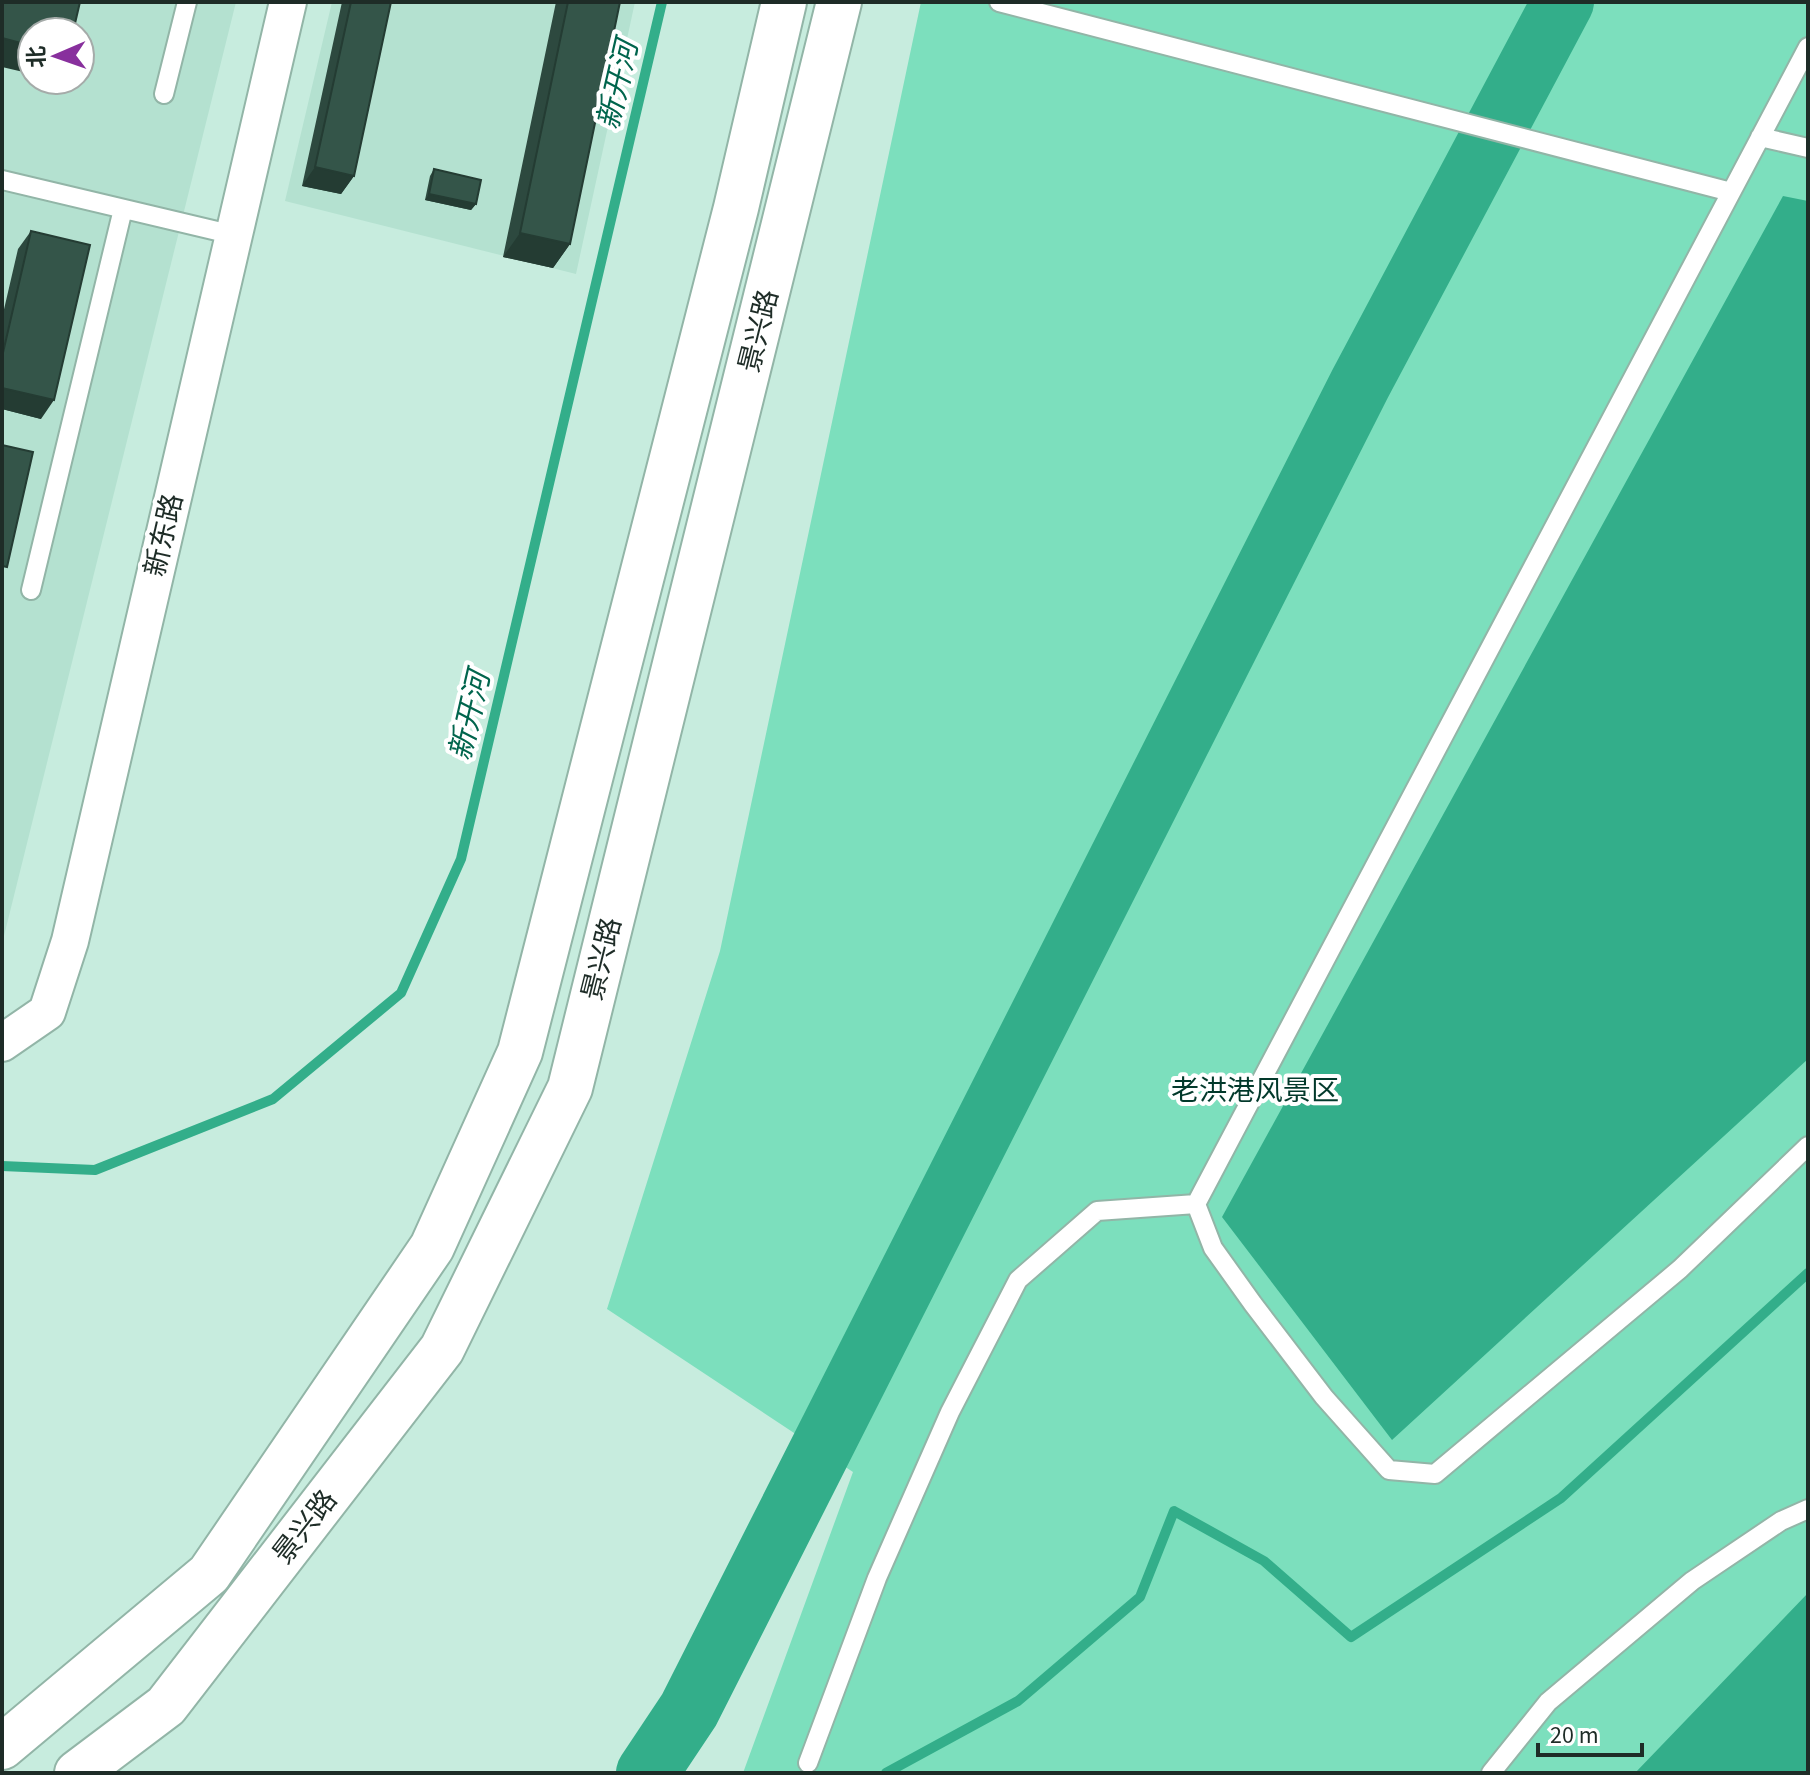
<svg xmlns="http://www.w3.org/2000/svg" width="1810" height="1775" font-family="'Source Sans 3','Noto Sans SC',sans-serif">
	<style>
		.built { fill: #b4e1d0; fill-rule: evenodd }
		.green { fill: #7cdfbd }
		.water { fill: #33ae8a }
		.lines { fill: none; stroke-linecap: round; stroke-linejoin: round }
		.stream { stroke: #33ae8a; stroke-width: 10 }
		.river { stroke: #33ae8a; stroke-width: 62 }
		.service-casing { stroke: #92b5a7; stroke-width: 22 }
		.minor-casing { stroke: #92b5a7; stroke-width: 40 }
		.secondary-casing { stroke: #92b5a7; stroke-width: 48 }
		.service { stroke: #fff; stroke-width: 18 }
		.minor { stroke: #fff; stroke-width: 36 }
		.secondary { stroke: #fff; stroke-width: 44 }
		.wall { fill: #2d493f }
		.shaded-wall { fill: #243c33 }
		.building { fill: #345549; stroke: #243c33; stroke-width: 2 }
		.labels { text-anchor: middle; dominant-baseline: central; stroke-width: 8; stroke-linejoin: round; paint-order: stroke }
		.street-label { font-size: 28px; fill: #1e2c27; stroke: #fff }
		.park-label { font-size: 28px; fill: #02392b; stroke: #fff }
		.water-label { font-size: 30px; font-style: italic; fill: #01654d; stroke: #fff }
	</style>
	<rect width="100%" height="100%" fill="#c7ecde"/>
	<path class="built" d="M 2,2 L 236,2 L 2,944 ZM 32,32 L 80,32 L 80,80 L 32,80 Z
		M 332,2 L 635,2 L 576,274 L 285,201 Z"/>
	<path class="green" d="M 921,2 L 1808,2 L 1808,1773 L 743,1773 L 853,1472 L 607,1309 L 720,951 Z"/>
	<path class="water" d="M 1783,196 L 1808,201 L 1808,1059 L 1392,1440 L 1222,1217 Z
		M 1808,1593 L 1808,1773 L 1635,1773 Z"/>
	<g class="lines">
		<path class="stream" d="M 2,1166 L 95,1170 L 273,1099 L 401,993 L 461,859 L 662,2
			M 886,1773 L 1018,1701 L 1140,1597 L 1174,1511 L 1264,1561 L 1351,1637 L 1561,1498 L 1808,1273"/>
		<path class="river" d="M 647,1773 L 689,1710 L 1360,384 L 1563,2"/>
		<defs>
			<path id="service" d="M 999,2 L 1731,192
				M 1808,47 L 1196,1204 L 1213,1248 L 1253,1304 L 1324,1397 L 1389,1470 L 1435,1474 L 1680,1269 L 1808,1146
				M 164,94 L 187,2
				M 1760,137 L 1808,148
				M 2,180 L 234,235
				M 31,590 L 123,209
				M 808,1763 L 877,1578 L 950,1412 L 1018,1280 L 1097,1211 L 1196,1204
				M 1491,1773 L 1548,1702 L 1692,1581 L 1781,1521 L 1808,1509"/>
			<path id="minor" d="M 2,1043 L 47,1012 L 70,941 L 288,2"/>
			<path id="secondary" d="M 2,1747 L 209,1574 L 432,1247 L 520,1052 L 736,208 L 784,2
				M 77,1773 L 166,1706 L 442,1349 L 570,1088 L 839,2"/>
		</defs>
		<use href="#service" class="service-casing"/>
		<use href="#minor" class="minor-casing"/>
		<use href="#secondary" class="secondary-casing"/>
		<use href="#service" class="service"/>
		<use href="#minor" class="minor"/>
		<use href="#secondary" class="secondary"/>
	</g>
	<path class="wall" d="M 342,2 L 391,2 L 354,176 L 341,194 L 302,186 Z
		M 556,2 L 620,2 L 570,244 L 553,268 L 503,257 Z
		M 434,169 L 476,204 L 471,210 L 425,200 L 430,176 Z
		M 31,231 L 41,419 L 2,409 L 2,318 L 18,249 Z"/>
	<path class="shaded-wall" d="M 2,38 L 32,46 L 32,74 L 2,67 Z
		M 315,167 L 354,176 L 341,194 L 302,186 Z
		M 429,194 L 476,204 L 471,210 L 425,200 Z
		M 520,233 L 570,244 L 553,268 L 503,257 Z
		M 2,388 L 54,400 L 41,419 L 2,409 Z"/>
	<path class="building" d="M 2,2 L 80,2 L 73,32 L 32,32 L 32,46 L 2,38 Z
		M 351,2 L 391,2 L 354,176 L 315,167 Z
		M 568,2 L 620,2 L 570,244 L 520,233 Z
		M 434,169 L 481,180 L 476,204 L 429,194 Z
		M 31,231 L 90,245 L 54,400 L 2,388 L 2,357 Z
		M 2,445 L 33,452 L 7,567 L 2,566 Z"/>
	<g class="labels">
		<g class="street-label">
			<text transform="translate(759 331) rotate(-76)">景兴路</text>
			<text transform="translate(164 535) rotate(-77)">新东路</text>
			<text transform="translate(602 959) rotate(-76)">景兴路</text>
			<text transform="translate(305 1527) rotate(-52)">景兴路</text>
		</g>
		<g class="park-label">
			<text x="1255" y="1091">老洪港风景区</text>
		</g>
		<g class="water-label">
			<text transform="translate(618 85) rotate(-77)">新开河</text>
			<text transform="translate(470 716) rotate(-77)">新开河</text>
		</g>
	</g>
	<rect width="1810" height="1775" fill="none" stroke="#1e2c27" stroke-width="8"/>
	<g transform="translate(56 56) rotate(268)"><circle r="38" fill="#ffffff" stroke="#a5aba9" stroke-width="2"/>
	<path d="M0-6L14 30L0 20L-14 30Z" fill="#88309d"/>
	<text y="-12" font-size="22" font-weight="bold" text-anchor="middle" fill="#1e2c27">北</text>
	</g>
	<path d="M1538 1743v12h104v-12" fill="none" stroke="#1e2c27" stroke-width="4"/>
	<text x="1550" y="1743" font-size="24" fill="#1e2c27" stroke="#ffffff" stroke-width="6" paint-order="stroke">20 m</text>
</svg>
